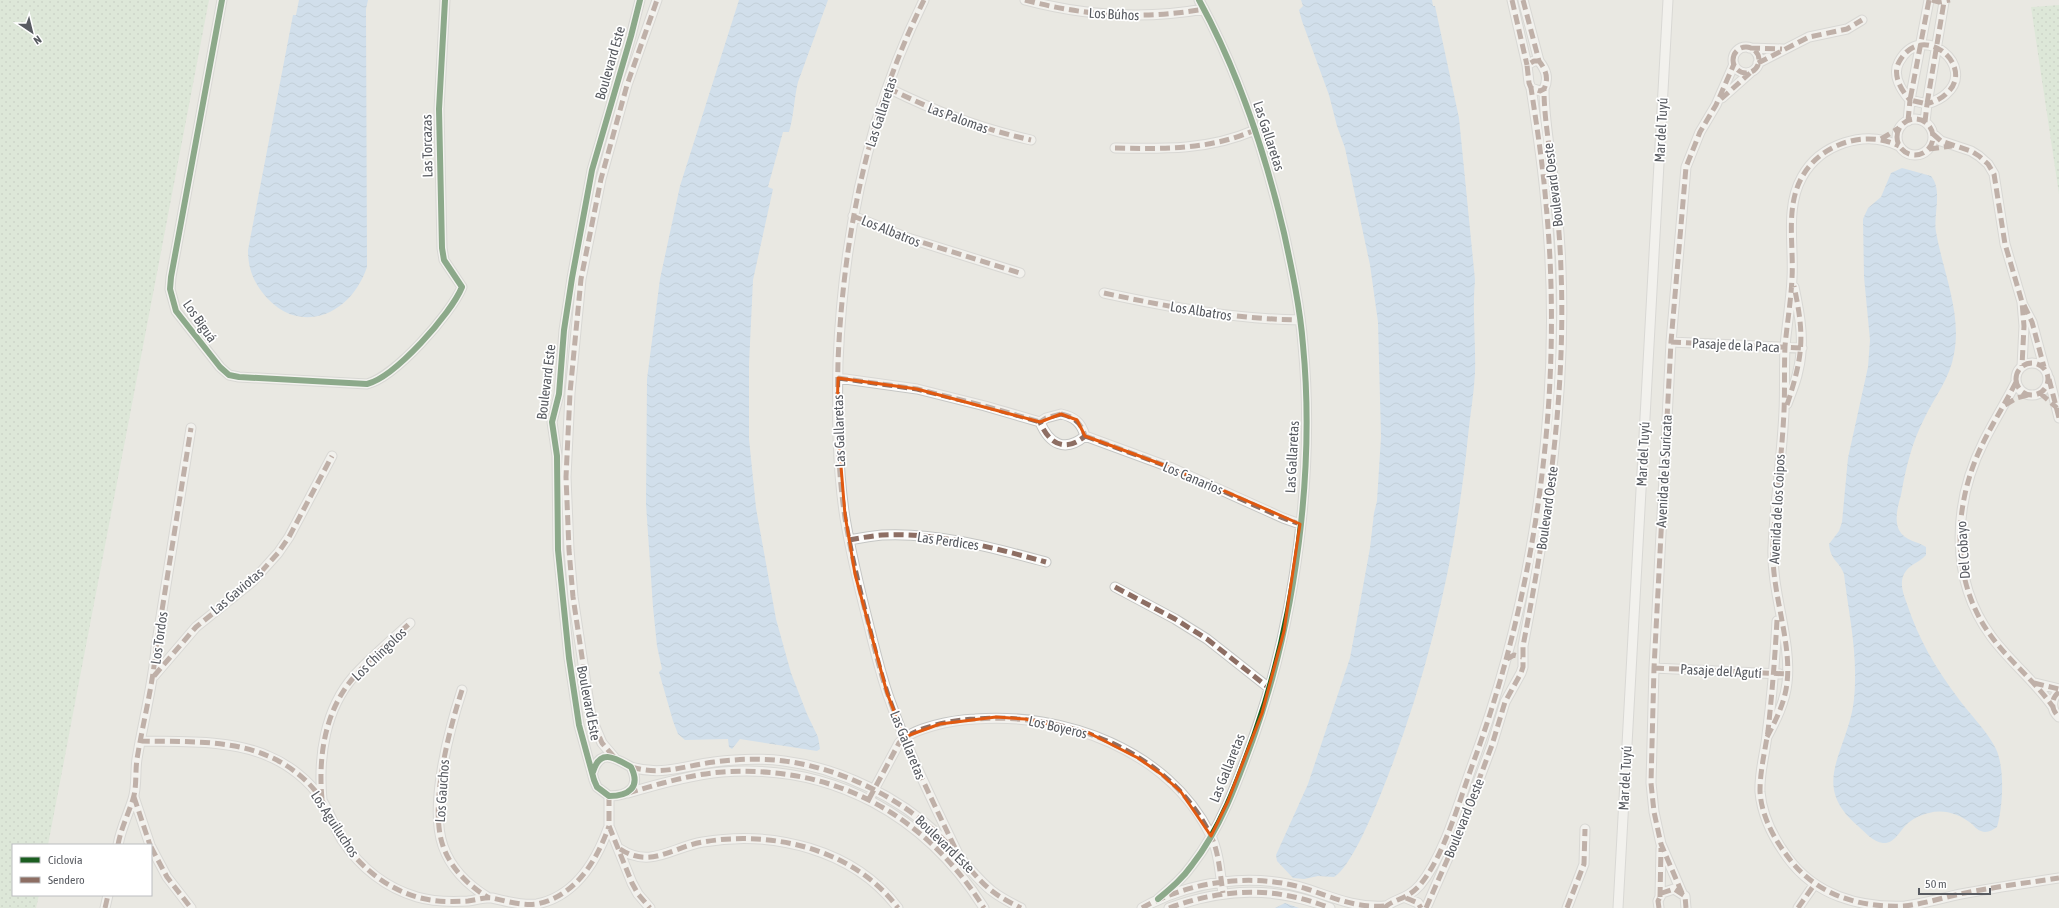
<svg xmlns="http://www.w3.org/2000/svg" width="2059" height="908" font-family="'Asap Condensed',sans-serif">
	<style>
		.grass { fill: url(#grass-dots) }
		.water { fill: url(#water-waves) }
		.lines { fill: none; stroke-linecap: round; stroke-linejoin: round }
		.minor-casing { stroke: #c5c6c4; stroke-width: 11 }
		.minor { stroke: #fcfcfb; stroke-width: 9 }
		.quiet { stroke: #8d6e63; stroke-width: 5; stroke-dasharray: 10 5; stroke-linecap: butt }
		.cycleway-casing { stroke: #fff; stroke-width: 8 }
		.cycleway { stroke: #1b5e20; stroke-width: 6 }
		.marked { fill: none; stroke: #e15910; stroke-width: 3; stroke-linejoin: round }
		.labels { text-anchor: middle; dominant-baseline: central; stroke-width: 3.5; stroke-linejoin: round; paint-order: stroke }
		.street-label { font-size: 14px; fill: #585b61; stroke: #fff }
	</style>
	<defs>
		<pattern id="grass-dots" width="8" height="8" patternUnits="userSpaceOnUse"><rect width="8" height="8" fill="#cfe7cd"/><path d="M2 2h.1M6 6h.1" fill="none" stroke="#abbeaa" stroke-width="1.8" stroke-linecap="round"/></pattern>
		<pattern id="water-waves" width="16" height="10" patternUnits="userSpaceOnUse"><rect width="16" height="10" fill="#b3d6f6"/><path d="M0 5q4-4 8 0t8 0" fill="none" stroke="#94b1cb"/></pattern>
	</defs>
	<rect width="100%" height="100%" fill="#e9e8e2"/>
	<path class="grass" d="M 0,0 L 209,0 L 48,845 L 13,845 L 13,895 L 39,895 L 36,908 L 0,908 Z
		M 2059,5 L 2059,194 L 2031,7 Z"/>
	<path class="water" d="M 299,0 L 368,0 L 366,9 L 367,267 C 351,316 297,338 262,292 C 252,279 248,266 248,250 L 293,15 L 296,15 Z
		M 739,0 L 828,0 L 798,82 C 794,99 794,115 789,132 L 783,132 L 768,187 L 773,189 L 753,280 L 749,364 L 749,439 L 756,508 L 776,619 L 791,673 L 807,714 L 818,737 L 820,749 L 817,751 L 740,739 L 732,749 L 729,747 L 728,739 L 685,740 L 678,734 L 673,721 L 659,672 L 662,669 L 657,646 L 653,607 L 646,504 L 647,379 L 660,279 L 680,186 Z
		M 1301,0 L 1432,0 L 1433,6 L 1435,6 L 1459,118 L 1475,280 C 1472,311 1476,342 1475,373 C 1474,394 1470,415 1468,436 C 1456,560 1427,680 1380,796 C 1372,815 1351,867 1334,877 L 1318,876 L 1304,879 L 1293,878 L 1277,861 L 1276,855 L 1308,784 L 1350,658 L 1370,548 L 1374,513 L 1377,501 L 1381,437 L 1378,322 L 1370,265 L 1345,148 L 1337,126 L 1329,95 L 1302,21 L 1299,10 L 1303,6 Z
		M 1902,168 L 1931,176 C 1943,190 1933,215 1936,232 C 1943,272 1962,313 1954,354 C 1950,378 1935,396 1925,417 C 1912,442 1906,467 1901,495 C 1898,506 1894,519 1899,530 C 1905,541 1917,541 1926,547 L 1926,555 C 1919,563 1909,564 1904,574 C 1899,584 1904,595 1907,604 C 1918,638 1936,669 1958,698 C 1970,715 1986,729 1996,749 C 2005,768 2003,807 1997,827 C 1992,830 1987,834 1981,831 C 1977,830 1974,826 1972,824 C 1959,814 1944,809 1929,813 C 1920,815 1912,819 1906,825 C 1899,832 1894,844 1883,843 C 1873,842 1865,832 1858,826 C 1814,789 1840,760 1851,716 C 1854,705 1855,691 1855,680 C 1856,644 1848,609 1844,574 C 1839,560 1831,562 1829,544 L 1839,531 L 1842,522 L 1848,458 L 1868,367 L 1870,340 L 1864,277 L 1863,219 L 1868,208 L 1881,197 L 1891,173 Z
		M 1285,903 L 1299,908 L 1300,908 L 1275,908 Z"/>
	<g class="lines">
		<defs>
			<path id="minor" d="M 222,0 L 171,277 L 170,289 L 176,311 L 220,367 L 229,375 L 239,377 L 367,384 C 395,377 451,314 462,287 L 444,260 L 442,248 L 439,109 L 445,0
				M 924,0 C 868,113 843,237 838,362 C 837,413 837,466 845,518 C 851,553 859,587 868,622 C 874,646 880,672 888,695 C 907,750 933,802 958,854
				M 1025,0 C 1085,16 1143,20 1204,9
				M 1512,0 L 1527,65
				M 1523,0 L 1539,61 C 1546,70 1549,78 1544,89 L 1540,91 L 1531,88 L 1529,83 L 1527,65 L 1534,61 L 1539,61
				M 1929,0 L 1910,100 L 1927,104 L 1944,2
				M1733 60a13 13 0 1 1 26 0a13 13 0 1 1-26 0Z
				M 1749,48 L 1783,49
				M 1758,63 L 1809,37 L 1847,29 L 1862,20
				M 888,88 C 937,112 978,128 1031,140
				M 1722,98 L 1750,73
				M1897 137a18 18 0 1 1 36 0a18 18 0 1 1-36 0Z
				M 1908,121 L 1910,100 C 1901,90 1892,75 1899,62 C 1922,19 1978,67 1946,94 C 1941,99 1933,102 1927,104 L 1925,122
				M 1933,134 L 1941,141 L 1971,151 L 1979,156 L 1988,164 L 1994,174 L 2005,244 L 2022,302 L 2024,326 L 2022,366
				M 1115,148 C 1164,149 1210,150 1255,130
				M 853,216 L 908,238 L 1020,273
				M 1104,293 C 1169,307 1233,319 1300,320
				M 2023,305 L 2032,322 L 2044,367
				M 1671,342 L 1802,348
				M2016 379a16 16 0 1 1 32 0a16 16 0 1 1-32 0Z
				M 838,378 L 917,389 L 985,406 L 1040,422
				M 2049,378 L 2059,418
				M 2016,382 C 2006,402 1994,421 1984,441 C 1953,502 1949,579 1991,636 C 2009,661 2035,681 2053,707
				M 1787,404 C 1791,393 1796,382 1798,371 C 1805,343 1800,315 1794,287
				M 1061,414 C 1074,417 1081,422 1085,436 C 1065,453 1049,444 1040,422 L 1046,418 Z
				M 1085,436 L 1172,468 L 1283,518 L 1300,524
				M 849,540 C 860,538 871,536 882,535 C 937,532 994,548 1046,562
				M 1115,587 L 1175,619 L 1207,639 L 1269,688
				M 1777,621 C 1775,659 1772,697 1767,735 C 1765,754 1759,773 1760,792 C 1762,816 1774,839 1788,858 C 1815,895 1859,908 1905,906 C 1923,904 1942,898 1961,894 C 1993,888 2026,883 2059,878
				M 1654,668 L 1780,674
				M 154,676 L 196,627 L 252,582 L 278,553 L 289,537 L 332,456
				M 2035,683 L 2059,689
				M 462,690 C 449,730 429,806 443,846 C 451,869 469,886 489,898
				M 2059,692 C 2050,699 2051,710 2059,717
				M 1767,737 C 1776,720 1785,702 1787,683 C 1792,641 1771,592 1773,547 C 1775,502 1782,457 1784,411 C 1785,390 1784,368 1785,346 C 1787,324 1791,301 1792,278 C 1794,246 1785,207 1802,177 C 1820,144 1865,129 1899,146
				M 140,741 C 181,742 230,739 268,756 C 288,764 310,781 321,799 C 330,812 334,827 342,840 C 360,867 386,888 417,897 C 434,902 451,902 468,901 C 476,900 485,897 492,898 C 506,901 522,906 537,904 C 576,896 597,860 609,826
				M 614,757 L 602,743 L 591,717 L 573,597 L 569,550 L 566,477 L 570,393 L 581,279 L 601,179 L 627,85 L 657,0
				M 631,767 C 662,776 683,766 714,762 C 737,759 761,758 784,761 C 840,768 899,797 940,836 C 957,852 975,878 992,891 C 1001,898 1011,903 1021,908
				M 593,772 C 600,748 615,758 631,767 C 641,787 629,796 609,796 L 597,787 L 594,780 L 579,725 L 569,658 L 558,550 L 557,456 L 552,422 L 559,394 L 564,330 L 572,278 L 592,170 L 631,36 L 640,0
				M 628,793 C 658,784 690,775 722,772 C 833,763 926,816 984,908
				M 609,796 L 609,826 L 632,883 L 638,894 L 650,908
				M 134,797 L 150,845
				M 869,799 L 899,743 C 913,727 954,720 975,719 C 1064,712 1168,750 1210,834 C 1219,851 1220,874 1223,893
				M 322,800 C 318,756 325,709 354,676 C 371,657 392,640 410,623
				M 118,845 C 121,828 128,815 133,799 C 137,787 135,772 137,759 C 143,722 153,685 156,648 L 191,428
				M 151,847 L 167,877 L 191,908
				M 620,849 C 651,869 672,847 703,842 C 772,830 854,849 898,908
				M 1682,893 L 1661,844 L 1654,812 L 1651,783 L 1654,668 L 1671,342 L 1686,167 L 1700,132 L 1716,105 L 1734,64
				M 1660,897 L 1661,848
				M 1406,898 L 1418,903 L 1421,908
				M 1158,899 C 1171,888 1183,878 1192,865 C 1221,828 1238,780 1254,736 C 1296,618 1315,470 1303,345 C 1300,307 1292,270 1284,233 C 1265,152 1239,73 1199,0
				M 105,908 L 108,895
				M 1142,908 C 1190,881 1253,872 1307,889 C 1334,898 1356,908 1385,906
				M 1169,908 C 1224,888 1275,886 1330,908
				M 1384,908 C 1395,898 1407,900 1420,885 C 1444,856 1459,802 1472,766 C 1537,591 1564,391 1546,204 C 1543,166 1537,127 1531,88
				M 1426,908 L 1459,833 L 1492,745 L 1505,702 L 1521,673 L 1523,667 L 1523,646 C 1547,522 1566,397 1561,270 C 1560,234 1556,197 1551,161 C 1548,137 1544,114 1544,89
				M 1567,908 L 1584,864 L 1585,829
				M 1618,908 L 1668,0
				M 1659,908 L 1658,901 L 1662,893 L 1674,889 L 1685,896 L 1686,908
				M 1798,908 L 1814,885"/>
		</defs>
		<use href="#minor" class="minor-casing"/>
		<use href="#minor" class="minor"/>
		<path class="quiet" d="M 924,0 C 868,113 843,237 838,362 C 837,413 837,466 845,518 C 851,553 859,587 868,622 C 874,646 880,672 888,695 C 907,750 933,802 958,854
			M 1025,0 C 1085,16 1143,20 1204,9
			M 1512,0 L 1527,65
			M 1523,0 L 1539,61 C 1546,70 1549,78 1544,89 L 1540,91 L 1531,88 L 1529,83 L 1527,65 L 1534,61 L 1539,61
			M 1929,0 L 1910,100 L 1927,104 L 1944,2
			M 1932,0 L 1939,2 L 1950,0
			M1733 60a13 13 0 1 1 26 0a13 13 0 1 1-26 0Z
			M 1750,48 L 1782,49
			M 1758,63 L 1809,37 L 1847,29 L 1862,20
			M 888,88 C 937,112 978,128 1031,140
			M 1721,99 L 1750,73
			M1897 137a18 18 0 1 1 36 0a18 18 0 1 1-36 0Z
			M 1908,121 L 1910,100 C 1901,90 1892,75 1899,62 C 1922,19 1978,67 1946,94 C 1941,99 1933,102 1927,104 L 1925,122
			M 1933,134 L 1941,141 L 1971,151 L 1979,156 L 1988,164 L 1994,174 L 2005,244 L 2022,302 L 2024,326 L 2022,366
			M 1881,139 L 1899,128
			M 1115,148 C 1164,149 1210,150 1255,130
			M 1929,149 L 1952,146
			M 853,216 L 908,238 L 1020,273
			M 1104,293 C 1169,307 1233,319 1300,320
			M 2024,305 L 2032,322 L 2044,367
			M 1671,342 L 1802,348
			M2016 379a16 16 0 1 1 32 0a16 16 0 1 1-32 0Z
			M 838,378 L 917,389 L 985,406 L 1040,422
			M 2049,379 L 2059,418
			M 2016,382 C 2006,402 1994,421 1984,441 C 1953,502 1949,579 1991,636 C 2009,661 2035,681 2053,707
			M 2040,393 L 2057,408
			M 1787,405 C 1803,356 1805,337 1794,286
			M 2005,405 L 2017,398 L 2028,395
			M 1061,414 C 1074,417 1081,422 1085,436 C 1065,453 1049,444 1040,422 L 1046,418 Z
			M 1085,436 L 1172,468 L 1283,518 L 1300,524
			M 849,540 C 860,538 871,536 882,535 C 937,532 994,548 1046,562
			M 1115,587 L 1175,619 L 1207,639 L 1269,688
			M 1777,620 C 1775,657 1772,694 1768,731 C 1765,751 1760,771 1760,791 C 1761,815 1774,839 1788,857 C 1815,894 1858,908 1904,906 C 1923,904 1942,898 1960,894 C 1993,887 2026,883 2059,878
			M 1507,659 L 1514,655 L 1522,657
			M 1654,668 L 1788,674
			M 154,676 L 196,627 L 252,582 L 278,553 L 289,537 L 332,456
			M 2034,683 L 2059,689
			M 462,690 C 449,730 429,806 443,846 C 451,869 469,886 489,898
			M 2059,692 C 2050,699 2051,710 2059,717
			M 1767,737 C 1776,720 1785,702 1787,683 C 1792,641 1771,592 1773,547 C 1775,502 1782,457 1784,411 C 1785,390 1784,368 1785,346 C 1787,324 1791,301 1792,278 C 1794,246 1785,207 1802,177 C 1820,144 1865,129 1899,146
			M 140,741 C 181,742 230,739 268,756 C 288,764 310,781 321,799 C 330,812 334,827 342,840 C 360,867 386,888 417,897 C 434,902 451,902 468,901 C 476,900 485,897 492,898 C 506,901 522,906 537,904 C 576,896 597,860 609,826
			M 614,757 L 602,743 L 591,717 L 573,597 L 569,550 L 566,477 L 570,393 L 581,279 L 601,179 L 627,85 L 657,0
			M 631,767 C 662,776 683,766 714,762 C 737,759 761,758 784,761 C 840,768 899,797 940,836 C 957,852 975,878 992,891 C 1001,898 1011,903 1021,908
			M 628,793 C 659,784 691,774 723,772 C 834,765 925,814 984,908
			M 609,796 L 609,826 L 632,883 L 638,894 L 650,908
			M 134,797 L 150,845
			M 322,799 C 318,756 325,709 355,676 C 371,657 392,640 410,623
			M 869,799 L 899,743 C 913,727 954,720 975,719 C 1064,712 1168,750 1210,834 C 1219,851 1220,874 1223,893
			M 118,845 C 121,828 128,815 133,799 C 137,787 135,772 137,759 C 143,722 153,685 156,648 L 191,428
			M 151,847 L 167,877 L 191,908
			M 620,849 C 651,869 672,847 703,842 C 772,830 854,849 898,908
			M 1682,893 L 1661,844 L 1654,812 L 1651,783 L 1654,668 L 1671,342 L 1686,167 L 1700,132 L 1716,105 L 1734,64
			M 1660,897 L 1661,848
			M 1406,898 L 1418,903 L 1421,908
			M 105,908 L 108,895
			M 1142,908 C 1190,881 1253,872 1307,889 C 1334,898 1356,908 1385,906
			M 1169,908 C 1224,888 1275,886 1330,908
			M 1384,908 C 1395,898 1407,900 1420,885 C 1444,856 1459,802 1472,766 C 1537,591 1564,391 1546,204 C 1543,166 1537,127 1531,88
			M 1426,908 L 1459,833 L 1492,745 L 1505,702 L 1521,673 L 1523,667 L 1523,646 C 1547,522 1566,397 1561,270 C 1560,234 1556,197 1551,161 C 1548,137 1544,114 1544,89
			M 1567,908 L 1584,864 L 1585,829
			M 1659,908 L 1658,901 L 1662,893 L 1674,889 L 1685,896 L 1686,908
			M 1798,908 L 1814,885"/>
		<defs>
			<path id="cycleway" d="M 222,0 L 171,277 L 170,289 L 176,311 L 220,367 L 229,375 L 239,377 L 367,384 C 395,377 451,314 462,287 L 444,260 L 442,248 L 439,109 L 445,0
				M 593,772 C 600,748 615,758 631,767 C 641,787 629,796 609,796 L 597,787 L 594,780 L 579,725 L 569,658 L 558,550 L 557,456 L 552,422 L 559,394 L 564,330 L 572,278 L 592,170 L 631,36 L 640,0
				M 1158,899 C 1171,888 1183,878 1192,865 C 1221,828 1238,780 1254,736 C 1296,618 1315,470 1303,345 C 1300,307 1292,270 1284,233 C 1265,152 1239,73 1199,0"/>
		</defs>
		<use href="#cycleway" class="cycleway-casing"/>
		<use href="#cycleway" class="cycleway"/>
	</g>
	<path d="M0 0H2059V908H0ZM 838,378 L 917,389 L 1040,422 L 1061,414 L 1077,420 L 1085,436 L 1172,468 L 1300,524 L 1284,631 L 1262,713 L 1228,801 L 1211,836 L 1181,792 L 1161,774 L 1138,758 L 1085,731 L 1025,719 L 996,717 L 940,724 L 904,737 L 887,693 L 855,574 L 845,515 L 837,418 Z" fill="#e9e8e2" fill-opacity=".55" fill-rule="evenodd"/>
	<path class="marked" d="M 838,378 L 917,389 L 1040,422 L 1061,414 L 1077,420 L 1085,436 L 1172,468 L 1300,524 L 1284,631 L 1262,713 L 1228,801 L 1211,836 L 1181,792 L 1161,774 L 1138,758 L 1085,731 L 1025,719 L 996,717 L 940,724 L 904,737 L 887,693 L 855,574 L 845,515 L 837,418 Z"/>
	<g class="labels">
		<g class="street-label">
			<text transform="translate(1114 14) rotate(3)">Los Búhos</text>
			<text transform="translate(610 63) rotate(-74)">Boulevard Este</text>
			<text transform="translate(881 112) rotate(-72)">Las Gallaretas</text>
			<text transform="translate(958 118) rotate(20)">Las Palomas</text>
			<text transform="translate(1661 130) rotate(-87)">Mar del Tuyú</text>
			<text transform="translate(1269 136) rotate(72)">Las Gallaretas</text>
			<text transform="translate(427 146) rotate(-91)">Las Torcazas</text>
			<text transform="translate(1553 185) rotate(-97)">Boulevard Oeste</text>
			<text transform="translate(891 231) rotate(22)">Los Albatros</text>
			<text transform="translate(1201 311) rotate(9)">Los Albatros</text>
			<text transform="translate(200 321) rotate(55)">Los Biguá</text>
			<text transform="translate(1736 345) rotate(3)">Pasaje de la Paca</text>
			<text transform="translate(546 382) rotate(-83)">Boulevard Este</text>
			<text transform="translate(839 431) rotate(-92)">Las Gallaretas</text>
			<text transform="translate(1643 454) rotate(-87)">Mar del Tuyú</text>
			<text transform="translate(1292 457) rotate(-87)">Las Gallaretas</text>
			<text transform="translate(1664 471) rotate(-87)">Avenida de la Suricata</text>
			<text transform="translate(1193 478) rotate(23)">Los Canarios</text>
			<text transform="translate(1547 508) rotate(-82)">Boulevard Oeste</text>
			<text transform="translate(1777 509) rotate(-87)">Avenida de los Coipos</text>
			<text transform="translate(948 541) rotate(8)">Las Perdices</text>
			<text transform="translate(1963 550) rotate(-94)">Del Cobayo</text>
			<text transform="translate(237 591) rotate(-40)">Las Gaviotas</text>
			<text transform="translate(159 638) rotate(-82)">Los Tordos</text>
			<text transform="translate(379 654) rotate(-44)">Los Chingolos</text>
			<text transform="translate(1721 671) rotate(3)">Pasaje del Agutí</text>
			<text transform="translate(589 703) rotate(79)">Boulevard Este</text>
			<text transform="translate(1058 727) rotate(13)">Los Boyeros</text>
			<text transform="translate(908 745) rotate(68)">Las Gallaretas</text>
			<text transform="translate(1227 768) rotate(-68)">Las Gallaretas</text>
			<text transform="translate(1625 778) rotate(-87)">Mar del Tuyú</text>
			<text transform="translate(442 791) rotate(-86)">Los Gauchos</text>
			<text transform="translate(1464 818) rotate(-68)">Boulevard Oeste</text>
			<text transform="translate(335 824) rotate(57)">Los Aguiluchos</text>
			<text transform="translate(945 844) rotate(44)">Boulevard Este</text>
		</g>
	</g>
	<rect x="12" y="844" width="140" height="52" fill="#ffffff" stroke="#bcbdc0"/>
	<rect x="20" y="857" width="20" height="6" fill="#1b5e20" stroke="#bcbdc0"/>
	<text x="48" y="864" font-size="12" fill="#585b61">Ciclovía</text>
	<rect x="20" y="877" width="20" height="6" fill="#8d6e63" stroke="#bcbdc0"/>
	<text x="48" y="884" font-size="12" fill="#585b61">Sendero</text>
	<g transform="translate(32 32) rotate(145)" stroke="#ffffff" stroke-width="3" paint-order="stroke">
	<path d="M0-3L7 15L0 10L-7 15Z" fill="#585b61"/>
	<text y="-6" font-size="11" font-weight="bold" text-anchor="middle" fill="#585b61">N</text>
	</g>
	<path d="M1919 888v6h71v-6" fill="none" stroke="#585b61" stroke-width="2"/>
	<text x="1925" y="888" font-size="12" fill="#585b61" stroke="#ffffff" stroke-width="3" paint-order="stroke">50 m</text>
</svg>
